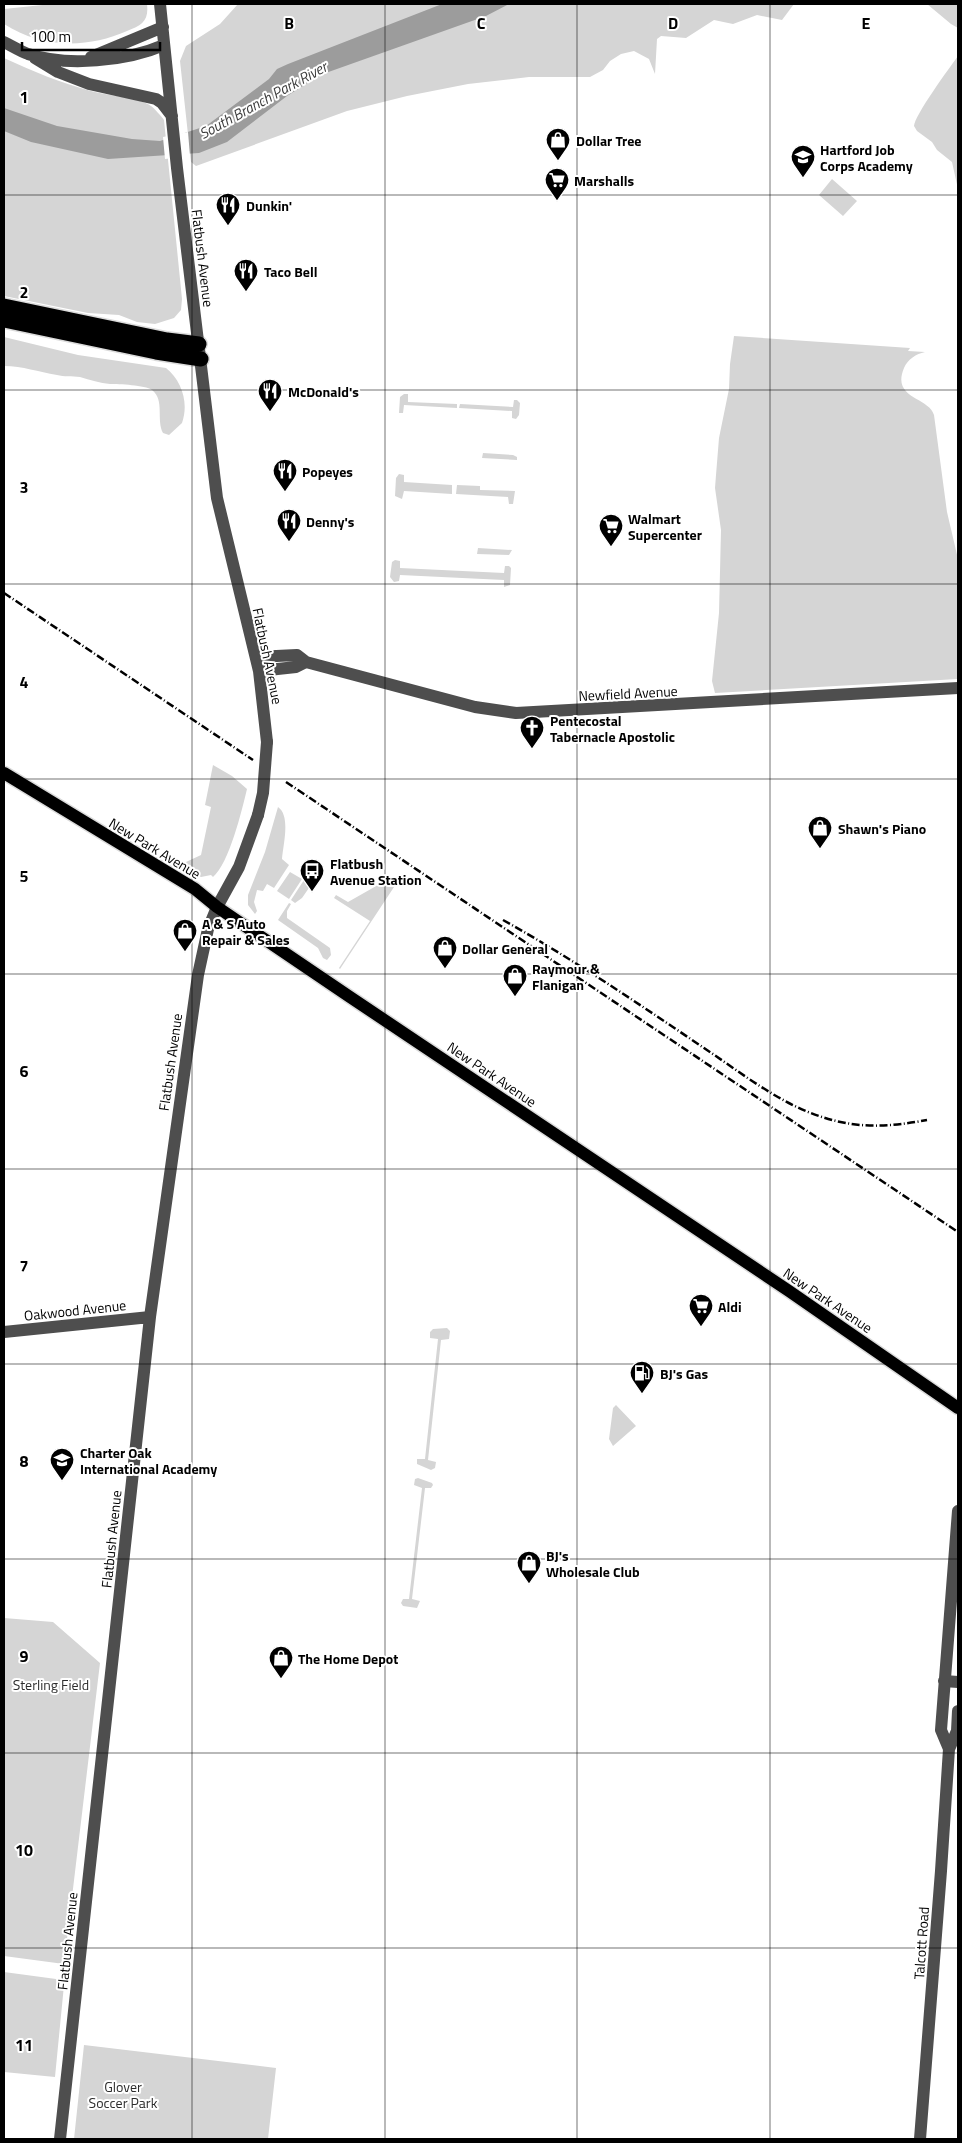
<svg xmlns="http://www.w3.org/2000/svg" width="962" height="2143" font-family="'Titillium Web',sans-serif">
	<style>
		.green { fill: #d5d5d5 }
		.water { fill: #9c9c9c }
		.pier { fill: #fff }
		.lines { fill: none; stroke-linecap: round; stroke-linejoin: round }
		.major-casing { stroke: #dbdbdb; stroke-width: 15 }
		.highway-casing { stroke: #dbdbdb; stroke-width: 18 }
		.minor { stroke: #4e4e4e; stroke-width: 12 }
		.major { stroke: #000; stroke-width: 12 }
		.highway { stroke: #000; stroke-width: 15 }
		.rail { stroke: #000; stroke-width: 2.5; stroke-dasharray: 8 2.5 1 2.5; stroke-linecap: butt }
		.minor-bridge { stroke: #4e4e4e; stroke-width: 12 }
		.grid { fill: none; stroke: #000; stroke-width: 1; stroke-opacity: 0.55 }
		.labels { text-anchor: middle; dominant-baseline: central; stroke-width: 4; stroke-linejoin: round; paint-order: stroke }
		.poi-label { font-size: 14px; font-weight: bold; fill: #000; stroke: #fff; text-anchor: start }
		.street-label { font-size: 14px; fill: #000; stroke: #fff }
		.park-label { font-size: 14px; fill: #2c2c2c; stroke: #fff }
		.water-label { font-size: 15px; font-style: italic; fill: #3d3d3d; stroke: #fff }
		.grid-label { font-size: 16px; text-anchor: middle; font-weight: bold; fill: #000; stroke: #fff; stroke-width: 4; stroke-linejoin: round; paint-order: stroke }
	</style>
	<rect width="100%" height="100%" fill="#fff"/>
	<path class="green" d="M 52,4 L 147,4 C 149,21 142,25 127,31 C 87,49 41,48 4,24 L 4,9 Z
		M 238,4 L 794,4 L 782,20 L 757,15 L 733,24 L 714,20 L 686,38 L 661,36 L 657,39 L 655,74 L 649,59 L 634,51 L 621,54 L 610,61 L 603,70 L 590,77 L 529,77 L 468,84 L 407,96 L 347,111 L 196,166 L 191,162 L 180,61 L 186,46 L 220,24 Z
		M 927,4 L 958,4 L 958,28 L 951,24 Z
		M 958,56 L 958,189 L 952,162 L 937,150 L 932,142 L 917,131 L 914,126 C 914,116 950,67 958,56 Z
		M 4,58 C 32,71 61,83 91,91 C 105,95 141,98 151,106 C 154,108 162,117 164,120 L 182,299 L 181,310 L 174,318 L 155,324 L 137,322 L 119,315 L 88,313 L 4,296 Z
		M 832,179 L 857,201 L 843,216 L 819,195 Z
		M 734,336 L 910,348 L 908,351 L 925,352 C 916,354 908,359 904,368 C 891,399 929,397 934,415 L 947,512 L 958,559 L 958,679 L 715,693 L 712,681 L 719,613 L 721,530 L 715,488 L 716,475 L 719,438 L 729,389 L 730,364 Z
		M 4,337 L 78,355 L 166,368 C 182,381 189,403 182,423 L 169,435 L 163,433 C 156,420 165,400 152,390 C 145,385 119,384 110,384 C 100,383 90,380 80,377 C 72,376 64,377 57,375 C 38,372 23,366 4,366 Z
		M 404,394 L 408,394 L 408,402 L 457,404 L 457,408 L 404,405 L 403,413 L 399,413 L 400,397 Z
		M 514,400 L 517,400 L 520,403 L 519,415 L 516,419 L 512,418 L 512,411 L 459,408 L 460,404 L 513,407 Z
		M 483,453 L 513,455 L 517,457 L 517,460 L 482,458 Z
		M 399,474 L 404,475 L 404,482 L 452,485 L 452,494 L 404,491 L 402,499 L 395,496 L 396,478 Z
		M 457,485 L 480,486 L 480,490 L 515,491 L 513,504 L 509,504 L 508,497 L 456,494 Z
		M 478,548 L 512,550 L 509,555 L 477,554 Z
		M 395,560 L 400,561 L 400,568 L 504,573 L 505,566 L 509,566 L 511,568 L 510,585 L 504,587 L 504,580 L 400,575 L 399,581 L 394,582 L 390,577 L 392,562 Z
		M 213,765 L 232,776 L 247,789 C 242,810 229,864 213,877 L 211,875 L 201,877 L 183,867 L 186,862 L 201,855 L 211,807 L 205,805 Z
		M 278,807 C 291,816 283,845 282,859 L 289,865 L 274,888 L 267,884 L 263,891 L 257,890 L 254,902 L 257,911 L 255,914 L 248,905 L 248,895 L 265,852 Z
		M 290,872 L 302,879 L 289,899 L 277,891 Z
		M 304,880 L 311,885 L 302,898 L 295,903 L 291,900 Z
		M 385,881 L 396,884 L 340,969 L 339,968 L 370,921 L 334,898 L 336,895 L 348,902 Z
		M 289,903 L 291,904 L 287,911 L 287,918 L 330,948 L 331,955 L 327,960 L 323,958 L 318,948 L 278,920 Z
		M 447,1328 L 450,1331 L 449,1339 L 441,1340 L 428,1460 L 436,1462 L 435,1468 L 431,1470 L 417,1464 L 417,1459 L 425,1459 L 438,1339 L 430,1338 L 430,1332 L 433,1329 Z
		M 616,1405 L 636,1426 L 613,1446 L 609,1439 L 613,1408 Z
		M 418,1478 L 432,1483 L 433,1485 L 431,1488 L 425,1488 L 412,1599 L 420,1601 L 417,1608 L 403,1606 L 401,1603 L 403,1599 L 409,1599 L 422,1488 L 414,1485 L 415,1479 Z
		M 4,1618 L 53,1622 L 100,1663 L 64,1964 L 4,1956 Z
		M 4,1972 L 56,1979 L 64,1985 L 55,2077 L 4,2072 Z
		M 84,2045 L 276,2068 L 268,2139 L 74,2139 Z"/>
	<path class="water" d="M 442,4 L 509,4 L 486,16 L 320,75 L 287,96 L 227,142 L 199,153 L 108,159 L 31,142 L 4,131 L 4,108 L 57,126 L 132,139 L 160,141 L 206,126 L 269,79 L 277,69 L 288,64 Z"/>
	<path class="pier" d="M 188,132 L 190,156 L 165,159 L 163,137 Z"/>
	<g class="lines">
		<defs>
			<path id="major" d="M 4,773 L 195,889 L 217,907 L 350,997 L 789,1291 L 958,1408"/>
			<path id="highway" d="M 4,306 L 167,340 L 199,344
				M 4,320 L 156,352 L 201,359"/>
		</defs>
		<use href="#major" class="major-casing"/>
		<use href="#highway" class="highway-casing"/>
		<path class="minor" d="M 160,4 L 177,168 L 217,498 L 259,671 L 267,742
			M 4,42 C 12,46 20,51 28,54 C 67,67 127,61 164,45
			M 91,57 L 163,27
			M 35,58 L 58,72 L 89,84 L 156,99 L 162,103 L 172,116
			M 256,657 L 297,655 L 306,662 L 475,707 L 516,713 L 958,688
			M 259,671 L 296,667 L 306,662
			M 4,1332 L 150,1317
			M 944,1681 L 958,1682
			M 949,1749 L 941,1730 L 958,1511
			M 60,2139 L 150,1317 L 198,975 L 208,929 L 217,907 L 239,867 L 258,815
			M 920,2139 L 941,1871 L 949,1749 L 957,1731 L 958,1711"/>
		<use href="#major" class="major"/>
		<use href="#highway" class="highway"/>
		<path class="rail" d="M 4,593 L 253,760
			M 286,782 L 958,1232
			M 503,920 C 571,958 636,1002 701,1046 C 739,1071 778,1103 822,1117 C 859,1129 889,1127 927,1120"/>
		<path class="minor-bridge" d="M 258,815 L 263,793 L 267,742"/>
	</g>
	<path class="grid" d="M 192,4 L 192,2139M 385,4 L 385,2139M 577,4 L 577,2139M 770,4 L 770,2139M 4,195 L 958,195M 4,390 L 958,390M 4,584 L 958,584M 4,779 L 958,779M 4,974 L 958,974M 4,1169 L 958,1169M 4,1364 L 958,1364M 4,1559 L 958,1559M 4,1753 L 958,1753M 4,1948 L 958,1948"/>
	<defs>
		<symbol id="shop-pin" viewBox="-11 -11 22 30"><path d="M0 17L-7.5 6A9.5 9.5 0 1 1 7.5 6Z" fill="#000" stroke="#fff"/><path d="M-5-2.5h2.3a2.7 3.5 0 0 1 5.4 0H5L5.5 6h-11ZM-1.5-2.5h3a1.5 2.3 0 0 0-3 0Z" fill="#fff"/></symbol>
		<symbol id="school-pin" viewBox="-11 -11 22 30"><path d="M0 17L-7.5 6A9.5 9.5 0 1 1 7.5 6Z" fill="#000" stroke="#fff"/><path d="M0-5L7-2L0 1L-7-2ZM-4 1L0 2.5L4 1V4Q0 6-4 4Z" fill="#fff"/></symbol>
		<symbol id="supermarket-pin" viewBox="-11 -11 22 30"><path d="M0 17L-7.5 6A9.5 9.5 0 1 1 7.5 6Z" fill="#000" stroke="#fff"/><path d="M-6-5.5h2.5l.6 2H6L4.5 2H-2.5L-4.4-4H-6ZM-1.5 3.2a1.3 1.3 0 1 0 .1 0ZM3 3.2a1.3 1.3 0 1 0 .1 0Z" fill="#fff"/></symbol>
		<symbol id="restaurant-pin" viewBox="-11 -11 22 30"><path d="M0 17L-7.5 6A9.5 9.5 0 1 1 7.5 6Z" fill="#000" stroke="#fff"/><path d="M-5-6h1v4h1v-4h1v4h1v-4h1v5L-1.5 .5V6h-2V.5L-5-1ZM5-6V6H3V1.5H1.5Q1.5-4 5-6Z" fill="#fff"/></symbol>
		<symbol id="church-pin" viewBox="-11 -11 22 30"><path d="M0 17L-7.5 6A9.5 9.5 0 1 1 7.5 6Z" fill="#000" stroke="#fff"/><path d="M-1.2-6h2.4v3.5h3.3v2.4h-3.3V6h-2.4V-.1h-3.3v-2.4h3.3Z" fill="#fff"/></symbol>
		<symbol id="bus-pin" viewBox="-11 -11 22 30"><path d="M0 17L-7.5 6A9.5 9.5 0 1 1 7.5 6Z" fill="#000" stroke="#fff"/><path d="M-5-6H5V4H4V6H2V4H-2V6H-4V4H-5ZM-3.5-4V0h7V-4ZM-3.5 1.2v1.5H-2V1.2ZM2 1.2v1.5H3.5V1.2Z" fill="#fff"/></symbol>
		<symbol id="fuel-pin" viewBox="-11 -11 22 30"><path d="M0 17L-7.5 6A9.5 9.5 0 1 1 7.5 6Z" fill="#000" stroke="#fff"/><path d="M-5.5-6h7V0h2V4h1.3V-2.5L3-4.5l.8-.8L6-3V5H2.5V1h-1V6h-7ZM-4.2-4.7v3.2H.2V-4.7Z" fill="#fff"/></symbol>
	</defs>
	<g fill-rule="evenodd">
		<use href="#shop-pin" x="544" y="126" width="28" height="38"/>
		<use href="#school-pin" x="789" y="143" width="28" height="38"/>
		<use href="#supermarket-pin" x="543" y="166" width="28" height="38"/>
		<use href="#restaurant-pin" x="214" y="191" width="28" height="38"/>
		<use href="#restaurant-pin" x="232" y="257" width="28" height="38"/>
		<use href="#restaurant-pin" x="256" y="377" width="28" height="38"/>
		<use href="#restaurant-pin" x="271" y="457" width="28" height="38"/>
		<use href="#restaurant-pin" x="275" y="507" width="28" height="38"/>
		<use href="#supermarket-pin" x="597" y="512" width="28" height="38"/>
		<use href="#church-pin" x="518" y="714" width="28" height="38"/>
		<use href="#shop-pin" x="806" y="814" width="28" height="38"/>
		<use href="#bus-pin" x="298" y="857" width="28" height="38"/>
		<use href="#shop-pin" x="171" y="917" width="28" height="38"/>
		<use href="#shop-pin" x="431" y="934" width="28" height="38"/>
		<use href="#shop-pin" x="501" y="962" width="28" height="38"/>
		<use href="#supermarket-pin" x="687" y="1292" width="28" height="38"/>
		<use href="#fuel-pin" x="628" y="1359" width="28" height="38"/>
		<use href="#school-pin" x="48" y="1446" width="28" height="38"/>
		<use href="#shop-pin" x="515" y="1549" width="28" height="38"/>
		<use href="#shop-pin" x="267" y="1644" width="28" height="38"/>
	</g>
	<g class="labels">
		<g class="poi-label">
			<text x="576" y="140">Dollar Tree</text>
			<text x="820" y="149">Hartford Job<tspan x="820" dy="16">Corps Academy</tspan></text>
			<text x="574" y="180">Marshalls</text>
			<text x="246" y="205">Dunkin'</text>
			<text x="264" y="271">Taco Bell</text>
			<text x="288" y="391">McDonald's</text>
			<text x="302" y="471">Popeyes</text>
			<text x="628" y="518">Walmart<tspan x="628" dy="16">Supercenter</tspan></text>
			<text x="306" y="521">Denny's</text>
			<text x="550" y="720">Pentecostal<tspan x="550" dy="16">Tabernacle Apostolic</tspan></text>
			<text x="838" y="828">Shawn's Piano</text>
			<text x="330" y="863">Flatbush<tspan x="330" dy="16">Avenue Station</tspan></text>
			<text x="202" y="923">A &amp; S Auto<tspan x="202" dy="16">Repair &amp; Sales</tspan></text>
			<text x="462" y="948">Dollar General</text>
			<text x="532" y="968">Raymour &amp;<tspan x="532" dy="16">Flanigan</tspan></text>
			<text x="718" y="1306">Aldi</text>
			<text x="660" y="1373">BJ's Gas</text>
			<text x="80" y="1452">Charter Oak<tspan x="80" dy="16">International Academy</tspan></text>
			<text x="546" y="1555">BJ's<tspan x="546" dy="16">Wholesale Club</tspan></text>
			<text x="298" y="1658">The Home Depot</text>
		</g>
		<g class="street-label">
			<text transform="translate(203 258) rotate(83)">Flatbush Avenue</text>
			<text transform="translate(268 656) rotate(78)">Flatbush Avenue</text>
			<text transform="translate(628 693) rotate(-3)">Newfield Avenue</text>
			<text transform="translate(155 848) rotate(31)">New Park Avenue</text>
			<text transform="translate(170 1062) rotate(-82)">Flatbush Avenue</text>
			<text transform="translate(492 1074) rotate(34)">New Park Avenue</text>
			<text transform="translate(828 1300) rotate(34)">New Park Avenue</text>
			<text transform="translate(75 1310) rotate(-6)">Oakwood Avenue</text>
			<text transform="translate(111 1539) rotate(-84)">Flatbush Avenue</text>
			<text transform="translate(67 1941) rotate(-84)">Flatbush Avenue</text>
			<text transform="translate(921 1943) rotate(-86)">Talcott Road</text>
		</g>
		<g class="park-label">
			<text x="51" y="1684">Sterling Field</text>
			<text x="123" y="2086">Glover<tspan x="123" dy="16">Soccer Park</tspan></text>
		</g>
		<g class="water-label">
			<text transform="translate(263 100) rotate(-29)">South Branch Park River</text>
		</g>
	</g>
	<g class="grid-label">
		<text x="289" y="29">B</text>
		<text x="481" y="29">C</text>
		<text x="673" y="29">D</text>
		<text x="866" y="29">E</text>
		<text x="24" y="103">1</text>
		<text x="24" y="298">2</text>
		<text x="24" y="493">3</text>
		<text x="24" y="688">4</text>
		<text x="24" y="882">5</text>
		<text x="24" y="1077">6</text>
		<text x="24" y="1272">7</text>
		<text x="24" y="1467">8</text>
		<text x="24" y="1662">9</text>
		<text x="24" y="1856">10</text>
		<text x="24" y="2051">11</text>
	</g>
	<rect width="962" height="2143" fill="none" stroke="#000000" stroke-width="10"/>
	<path d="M22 42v8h138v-8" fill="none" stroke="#000000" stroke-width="2.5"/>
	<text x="30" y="42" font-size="15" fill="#000000" stroke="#ffffff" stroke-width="4" paint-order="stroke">100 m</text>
</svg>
